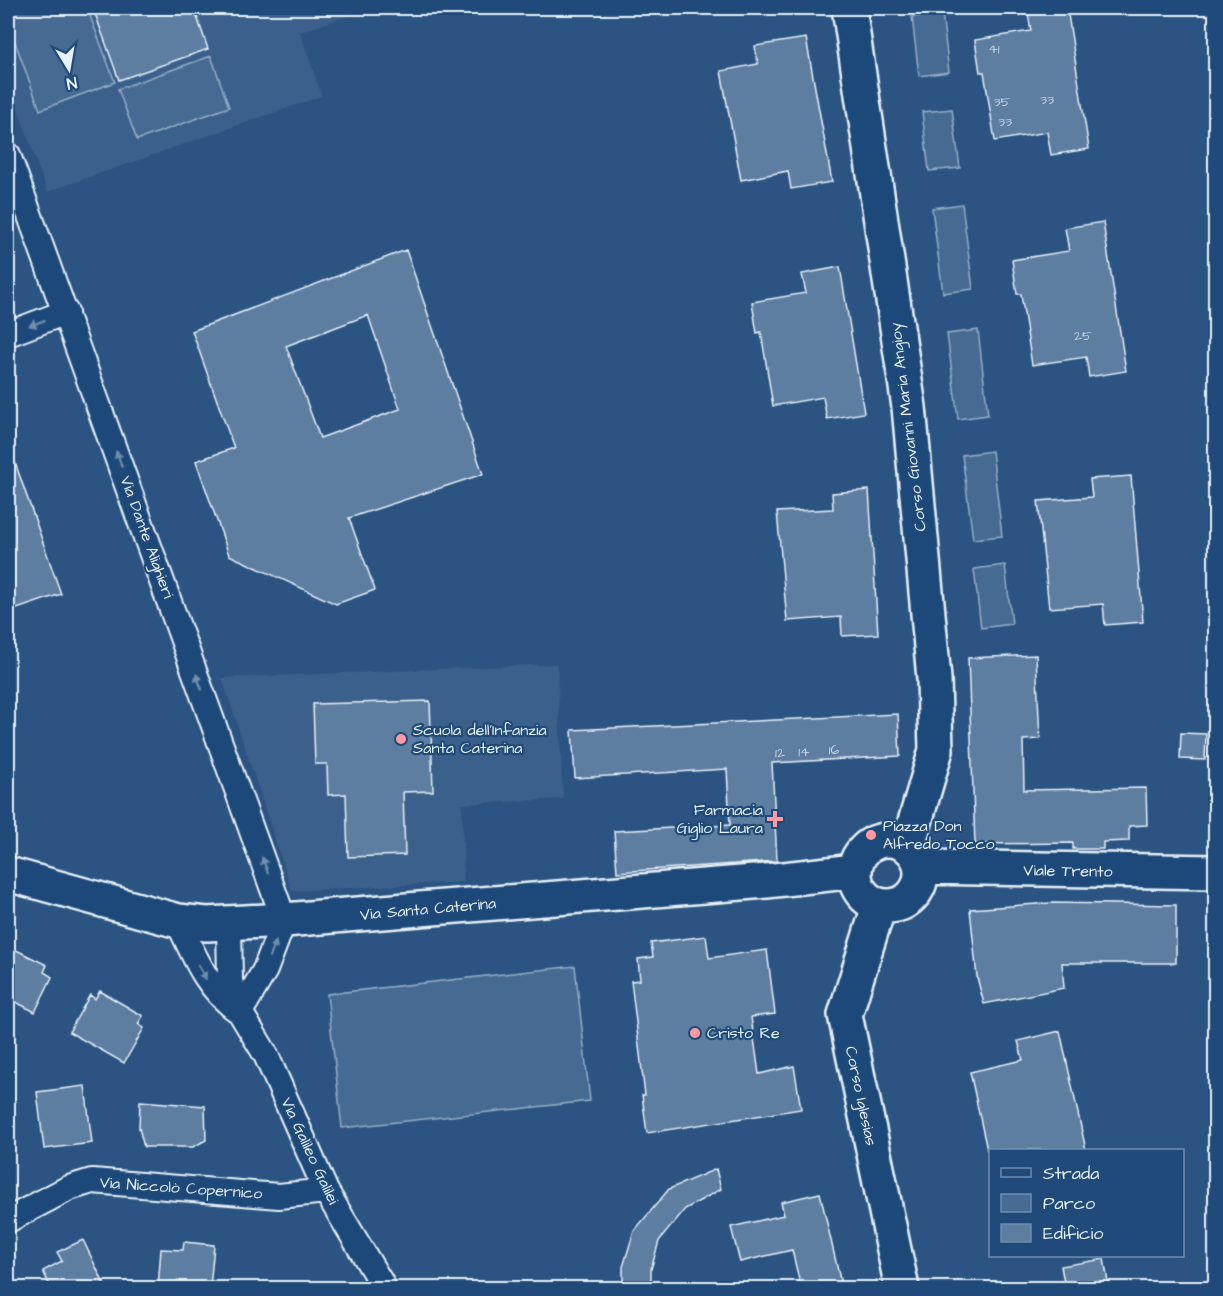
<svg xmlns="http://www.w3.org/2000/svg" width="1223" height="1296" font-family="'Architects Daughter',sans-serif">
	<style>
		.built { fill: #3a608b }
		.green { fill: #476b93; stroke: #98aec6; stroke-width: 1.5 }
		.building { fill: #5d7da1; stroke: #e8f1f8; stroke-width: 1.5; fill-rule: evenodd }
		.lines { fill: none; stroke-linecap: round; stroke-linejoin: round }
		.street-casing { stroke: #e8f1f8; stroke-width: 28 }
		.secondary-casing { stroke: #e8f1f8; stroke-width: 38 }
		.street { stroke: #1f4a7a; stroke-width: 24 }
		.secondary { stroke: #1f4a7a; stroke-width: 33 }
		.oneway { fill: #6f8dac }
		.poi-dot { fill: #ff9aa2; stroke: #1f4a7a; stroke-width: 2 }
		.labels { text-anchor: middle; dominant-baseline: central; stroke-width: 4.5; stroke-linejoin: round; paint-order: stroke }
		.number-label { font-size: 14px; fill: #c5d4e2 }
		.street-label { font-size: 16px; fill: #e8f1f8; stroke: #1f4a7a }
		.poi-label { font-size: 16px; fill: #e8f1f8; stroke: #1f4a7a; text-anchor: start }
	</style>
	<rect width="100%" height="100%" fill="#2b5482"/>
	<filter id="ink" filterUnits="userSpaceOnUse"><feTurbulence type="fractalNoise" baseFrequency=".0167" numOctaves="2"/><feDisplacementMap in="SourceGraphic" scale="12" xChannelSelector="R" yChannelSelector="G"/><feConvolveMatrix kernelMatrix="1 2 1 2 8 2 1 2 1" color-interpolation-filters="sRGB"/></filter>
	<g filter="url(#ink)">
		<path class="built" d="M 8,8 L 371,8 L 300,32 L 322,96 L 47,192 L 8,80 Z
			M 557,664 L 563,799 L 462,804 L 464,882 L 292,891 L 222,678 Z"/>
		<path class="green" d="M 8,8 L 87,8 L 115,82 L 40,110 L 8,23 Z
			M 942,13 L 949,72 L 919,76 L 912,17 Z
			M 211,56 L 229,107 L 137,140 L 118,89 Z
			M 952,109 L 960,168 L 929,171 L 922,112 Z
			M 962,204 L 973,289 L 943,293 L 932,208 Z
			M 978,330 L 988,415 L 958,419 L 947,334 Z
			M 992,451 L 1002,536 L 973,539 L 962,455 Z
			M 1005,565 L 1012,624 L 981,628 L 974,569 Z
			M 575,966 L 590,1101 L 342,1128 L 327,994 Z"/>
		<path class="building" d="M 93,8 L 194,8 L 208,49 L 119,80 Z
			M 1027,8 L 1067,8 L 1089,149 L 1051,155 L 1047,132 L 995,141 L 984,72 L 980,72 L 975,40 L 1031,31 Z
			M 806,38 L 832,182 L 791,189 L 788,171 L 741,180 L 721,71 L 758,64 L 755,46 Z
			M 1103,222 L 1126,371 L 1089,377 L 1086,357 L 1032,365 L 1021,294 L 1017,294 L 1012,260 L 1069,251 L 1065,228 Z
			M 406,250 L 483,474 L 349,518 L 375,590 L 336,604 L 229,555 L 196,461 L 234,448 L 192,331 ZM 368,315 L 400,409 L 320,438 L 286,346 Z
			M 840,267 L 864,413 L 827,419 L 823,397 L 773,406 L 761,332 L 757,333 L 752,302 L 806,293 L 802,274 Z
			M 11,451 L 61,594 L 8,612 L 8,452 Z
			M 1131,476 L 1143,622 L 1105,625 L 1103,604 L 1049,608 L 1038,501 L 1092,497 L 1090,479 Z
			M 869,490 L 878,634 L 842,636 L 841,617 L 787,621 L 777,512 L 833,509 L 832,493 Z
			M 1036,655 L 1040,739 L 1023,740 L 1024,790 L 1146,788 L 1147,825 L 1129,826 L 1129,841 L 1103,842 L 1103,849 L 1073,849 L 1073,843 L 975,844 L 968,658 Z
			M 430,701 L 433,791 L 403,792 L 405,855 L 348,857 L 346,794 L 328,795 L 327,764 L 315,764 L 313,704 Z
			M 898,714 L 900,756 L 772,763 L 777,861 L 617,872 L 614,831 L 730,825 L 727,769 L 575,778 L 572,730 Z
			M 1181,733 L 1206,734 L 1205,760 L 1180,759 Z
			M 1051,903 L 1176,905 L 1176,963 L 1062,963 L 1064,988 L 984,1004 L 977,977 L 970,909 Z
			M 706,936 L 709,958 L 767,950 L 775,1014 L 751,1017 L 759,1074 L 794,1066 L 801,1109 L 647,1133 L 642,1095 L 645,1095 L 631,981 L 640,980 L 638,959 L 653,957 L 651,943 Z
			M 8,946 L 47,965 L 44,972 L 52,977 L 35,1012 L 8,998 Z
			M 100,991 L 143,1016 L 138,1024 L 144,1028 L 124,1063 L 69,1032 L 90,995 L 95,999 Z
			M 1060,1031 L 1086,1150 L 987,1150 L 970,1072 L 1023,1060 L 1018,1041 Z
			M 85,1086 L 92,1143 L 44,1149 L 37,1092 Z
			M 140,1101 L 205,1106 L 206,1140 L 193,1147 L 144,1147 L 139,1128 Z
			M 716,1169 L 721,1189 L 685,1209 L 659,1241 L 651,1269 L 651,1288 L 623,1288 L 623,1267 L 634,1231 L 669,1189 Z
			M 820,1193 L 842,1288 L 801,1288 L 792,1250 L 740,1262 L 731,1227 L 784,1215 L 781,1202 Z
			M 83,1240 L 106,1288 L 51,1288 L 43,1271 L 62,1261 L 57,1252 Z
			M 184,1242 L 214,1245 L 210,1288 L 158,1288 L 161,1249 L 183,1250 Z
			M 1104,1259 L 1109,1288 L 1065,1288 L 1061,1266 Z"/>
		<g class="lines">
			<defs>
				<path id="street" d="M 8,155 L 284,920 L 265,970 L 240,1012
					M 8,334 L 66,312
					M 178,921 C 194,956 207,990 240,1012
					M 229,923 L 230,981 L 240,1012 L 266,1055 L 326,1191 L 384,1288
					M 8,1220 L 69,1188 L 92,1181 L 279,1196 L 326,1191"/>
				<path id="secondary" d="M 849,8 L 909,407 L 934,679 L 936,750 L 908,846
					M855 873a33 33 0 1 1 66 0a33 33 0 1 1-66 0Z
					M 921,867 L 1216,872
					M 8,874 L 178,921 L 207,924 L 284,920 L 766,881 L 855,871
					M 879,906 L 845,1015 L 902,1288"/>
			</defs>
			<use href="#street" class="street-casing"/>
			<use href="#secondary" class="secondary-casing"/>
			<use href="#street" class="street"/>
			<use href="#secondary" class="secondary"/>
		</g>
		<defs><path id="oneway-solid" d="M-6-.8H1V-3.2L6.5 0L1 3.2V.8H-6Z" transform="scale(1.5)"/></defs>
		<g class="oneway">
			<use href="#oneway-solid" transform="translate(37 323) rotate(160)"/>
			<use href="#oneway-solid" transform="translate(119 459) rotate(-110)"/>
			<use href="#oneway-solid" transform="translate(199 682) rotate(-110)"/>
			<use href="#oneway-solid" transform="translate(265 865) rotate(-110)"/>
			<use href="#oneway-solid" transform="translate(273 949) rotate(-68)"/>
			<use href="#oneway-solid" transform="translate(202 972) rotate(61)"/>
		</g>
	</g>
	<g class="poi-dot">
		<circle cx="401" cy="739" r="6"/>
		<path d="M772 810h6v6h6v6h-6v6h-6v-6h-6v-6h6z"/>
		<circle cx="871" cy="835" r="6"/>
		<circle cx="695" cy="1033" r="6"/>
	</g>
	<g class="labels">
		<g class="number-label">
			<text x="994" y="49">41</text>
			<text x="1047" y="100">33</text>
			<text x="1002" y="102">35</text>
			<text x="1005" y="122">33</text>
			<text x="1083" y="336">25</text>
			<text x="834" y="750">16</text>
			<text x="804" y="752">14</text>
			<text x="780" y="753">12</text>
		</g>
		<g class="street-label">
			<text transform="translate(908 427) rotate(-97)">Corso Giovanni Maria Angioy</text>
			<text transform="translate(147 537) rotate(70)">Via Dante Alighieri</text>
			<text transform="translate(1068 871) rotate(1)">Viale Trento</text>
			<text transform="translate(428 909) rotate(-5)">Via Santa Caterina</text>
			<text transform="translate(861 1096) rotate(78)">Corso Iglesias</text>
			<text transform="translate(310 1151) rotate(65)">Via Galileo Galilei</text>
			<text transform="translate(181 1188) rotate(4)">Via Niccolò Copernico</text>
		</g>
		<g class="poi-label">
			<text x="413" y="730">Scuola dell'Infanzia<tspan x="413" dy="18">Santa Caterina</tspan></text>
			<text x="763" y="810" text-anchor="end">Farmacia<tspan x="763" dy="18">Giglio Laura</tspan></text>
			<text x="883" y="826">Piazza Don<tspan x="883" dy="18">Alfredo Tocco</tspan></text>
			<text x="707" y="1033">Cristo Re</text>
		</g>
	</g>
	<rect width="1223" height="1296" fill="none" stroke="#1f4a7a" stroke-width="30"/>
	<rect x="15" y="15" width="1193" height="1266" fill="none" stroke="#e8f1f8" stroke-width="2" filter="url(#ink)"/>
	<rect x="989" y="1149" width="195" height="108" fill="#1f4a7a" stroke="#6f8dac" stroke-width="1.5"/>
	<rect x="1001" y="1168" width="30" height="9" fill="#1f4a7a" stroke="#6f8dac" stroke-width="1.5"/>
	<text x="1043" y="1179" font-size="18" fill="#e8f1f8">Strada</text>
	<rect x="1001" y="1194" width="30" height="18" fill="#476b93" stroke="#6f8dac" stroke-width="1.5"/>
	<text x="1043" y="1209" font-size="18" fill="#e8f1f8">Parco</text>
	<rect x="1001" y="1224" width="30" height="18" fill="#5d7da1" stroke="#6f8dac" stroke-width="1.5"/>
	<text x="1043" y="1239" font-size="18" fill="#e8f1f8">Edificio</text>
	<g transform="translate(69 69) rotate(169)" stroke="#1f4a7a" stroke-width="4.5" paint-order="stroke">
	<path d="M0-4.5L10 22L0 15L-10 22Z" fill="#e8f1f8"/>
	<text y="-9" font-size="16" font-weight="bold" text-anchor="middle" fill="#e8f1f8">N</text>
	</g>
</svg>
